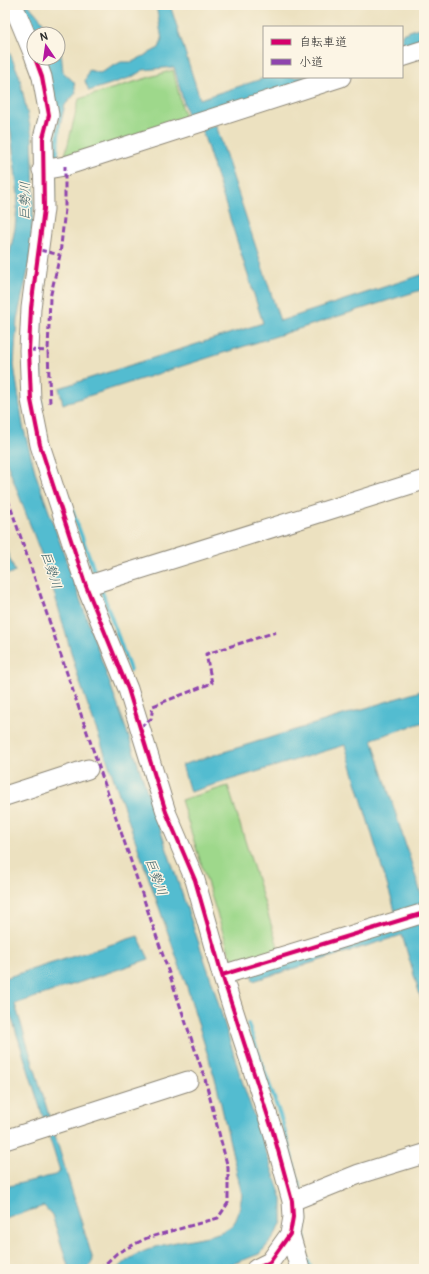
<svg xmlns="http://www.w3.org/2000/svg" width="429" height="1274" font-family="Pangolin,'Klee One',sans-serif">
	<style>
		.green { fill: #9ed88b; stroke: #64825b }
		.water { fill: #53bcd0; stroke: #3f747e }
		.lines { fill: none; stroke-linecap: round; stroke-linejoin: round }
		.stream { stroke: #53bcd0; stroke-width: 4 }
		.minor-casing { stroke: #8c8676; stroke-width: 21 }
		.minor { stroke: #fff; stroke-width: 19 }
		.quiet { stroke: #8e44ad; stroke-width: 3; stroke-dasharray: 6 3; stroke-linecap: butt }
		.cycleway-casing { stroke: #fcf5e5; stroke-width: 6 }
		.cycleway { stroke: #d6006c; stroke-width: 4 }
		.labels { text-anchor: middle; dominant-baseline: central; stroke-width: 3; stroke-linejoin: round; paint-order: stroke }
		.water-label { font-size: 13px; font-style: italic; fill: #395e65; stroke: #fcf5e5 }
	</style>
	<rect width="100%" height="100%" fill="#fcf5e5"/>
	<filter id="ink" filterUnits="userSpaceOnUse"><feTurbulence type="fractalNoise" baseFrequency=".025" numOctaves="2"/><feDisplacementMap in="SourceGraphic" scale="8" xChannelSelector="R" yChannelSelector="G"/><feConvolveMatrix kernelMatrix="1 2 1 2 8 2 1 2 1" color-interpolation-filters="sRGB"/></filter>
	<filter id="wash" filterUnits="userSpaceOnUse"><feTurbulence type="fractalNoise" baseFrequency=".012" numOctaves="4" result="noise"/><feDisplacementMap in="SourceGraphic" scale="16" xChannelSelector="R" yChannelSelector="G"/><feGaussianBlur stdDeviation="0.9" result="paint"/><feColorMatrix in="noise" values="0 0 0 0 0 0 0 0 0 0 0 0 0 0 0 0 0 1.4 0 .05"/><feComposite in="paint" operator="in"/></filter>
	<g filter="url(#wash)">
		<rect width="100%" height="100%" fill="#ece1c0"/>
		<path class="green" d="M 173,70 L 186,123 L 64,160 L 79,99 Z
			M 228,786 L 280,953 L 234,967 L 181,800 Z"/>
		<path class="water" d="M 19,5 L 29,5 C 36,15 46,22 48,34 L 34,34 Z
			M 156,5 L 170,5 L 200,99 L 268,77 L 319,77 L 188,118 L 174,67 L 143,70 L 132,77 L 89,91 L 85,81 L 89,70 L 100,73 L 121,62 L 132,62 L 159,48 L 162,40 Z
			M 424,26 L 424,44 L 402,51 L 402,34 Z
			M 5,42 L 19,75 L 32,136 L 34,195 L 30,262 L 17,319 L 14,365 L 23,426 L 36,475 L 126,729 L 211,979 L 239,1072 L 282,1199 L 282,1222 L 272,1240 L 259,1254 L 235,1263 L 205,1269 L 118,1269 C 136,1248 171,1243 197,1238 C 208,1236 221,1234 231,1226 C 239,1220 240,1204 242,1195 L 216,1082 L 187,987 L 79,680 L 49,575 L 5,458 L 5,277 L 15,228 L 18,196 L 11,132 L 5,108 Z
			M 58,49 L 61,52 L 63,72 L 74,82 L 76,93 L 65,105 L 59,130 L 57,111 L 40,58 L 58,58 Z
			M 216,125 L 280,321 L 424,274 L 424,289 L 63,404 L 59,388 L 263,323 L 202,130 Z
			M 7,551 L 15,572 L 5,575 L 5,552 Z
			M 424,690 L 424,722 L 372,739 L 424,903 L 424,1009 L 402,935 L 253,981 L 252,974 L 396,914 L 345,745 L 190,792 L 182,765 Z
			M 138,936 L 149,959 L 15,1004 L 93,1260 L 88,1269 L 69,1269 L 52,1215 L 44,1206 L 5,1219 L 5,1187 L 55,1175 L 60,1171 L 7,1003 L 5,1004 L 5,978 Z"/>
		<g class="lines">
			<path class="stream" d="M 56,162 L 59,125
				M 53,198 L 55,173
				M 41,300 L 39,351 L 41,407
				M 65,491 L 97,578
				M 100,586 L 130,670
				M 248,1024 L 282,1121 L 301,1192
				M 303,1201 L 306,1210 L 304,1251 L 311,1269"/>
		</g>
	</g>
	<g filter="url(#ink)">
		<g class="lines">
			<defs>
				<path id="minor" d="M 12,5 L 17,14 L 34,55
					M 402,57 L 424,50
					M 35,58 L 42,77 L 49,115 L 43,138 L 44,209 L 31,308 L 29,350 L 31,400 L 40,445 L 86,586 L 128,689 L 166,812 L 195,880 L 222,975
					M 42,170 L 65,166 L 341,77
					M 86,586 L 424,480
					M 5,796 L 88,769
					M 5,1140 L 188,1081
					M 292,1201 L 359,1174 L 424,1154
					M 290,1234 L 300,1269
					M 256,1269 L 270,1262 L 290,1234 L 293,1217 L 292,1201 L 273,1132 L 222,975 L 424,913"/>
			</defs>
			<use href="#minor" class="minor-casing"/>
			<use href="#minor" class="minor"/>
			<path class="quiet" d="M 40,250 L 60,255
				M 29,350 L 48,351
				M 50,403 L 48,351 L 50,298 L 60,255 L 65,209 L 65,166
				M 5,491 L 205,1079 L 228,1168 L 228,1203 L 218,1218 L 147,1238 L 117,1253 L 100,1269
				M 140,727 L 151,719 L 153,706 L 212,683 L 206,654 L 276,632"/>
			<defs>
				<path id="cycleway" d="M 35,58 L 42,77 L 49,115 L 43,138 L 44,209 L 31,308 L 29,350 L 31,400 L 40,445 L 86,586 L 128,689 L 166,812 L 195,880 L 222,975
					M 256,1269 L 270,1262 L 290,1234 L 293,1217 L 292,1201 L 273,1132 L 222,975 L 424,913"/>
			</defs>
			<use href="#cycleway" class="cycleway-casing"/>
			<use href="#cycleway" class="cycleway"/>
		</g>
	</g>
	<g class="labels">
		<g class="water-label">
			<text transform="translate(25 201) rotate(-89)">巨勢川</text>
			<text transform="translate(51 570) rotate(72)">巨勢川</text>
			<text transform="translate(156 877) rotate(70)">巨勢川</text>
		</g>
	</g>
	<rect width="429" height="1274" fill="none" stroke="#fcf5e5" stroke-width="20"/>
	<rect x="263" y="26" width="140" height="52" fill="#fcf5e5" stroke="#a8a49b"/>
	<rect x="271" y="39" width="20" height="6" fill="#d6006c" stroke="#a8a49b"/>
	<text x="299" y="46" font-size="12" fill="#2b2b2b">自転車道</text>
	<rect x="271" y="59" width="20" height="6" fill="#8e44ad" stroke="#a8a49b"/>
	<text x="299" y="66" font-size="12" fill="#2b2b2b">小道</text>
	<g transform="translate(46 46) rotate(347)"><circle r="19" fill="#fcf5e5" stroke="#a8a49b"/>
	<path d="M0-3L7 15L0 10L-7 15Z" fill="#b5179e"/>
	<text y="-6" font-size="11" font-weight="bold" text-anchor="middle" fill="#2b2b2b">N</text>
	</g>
</svg>
